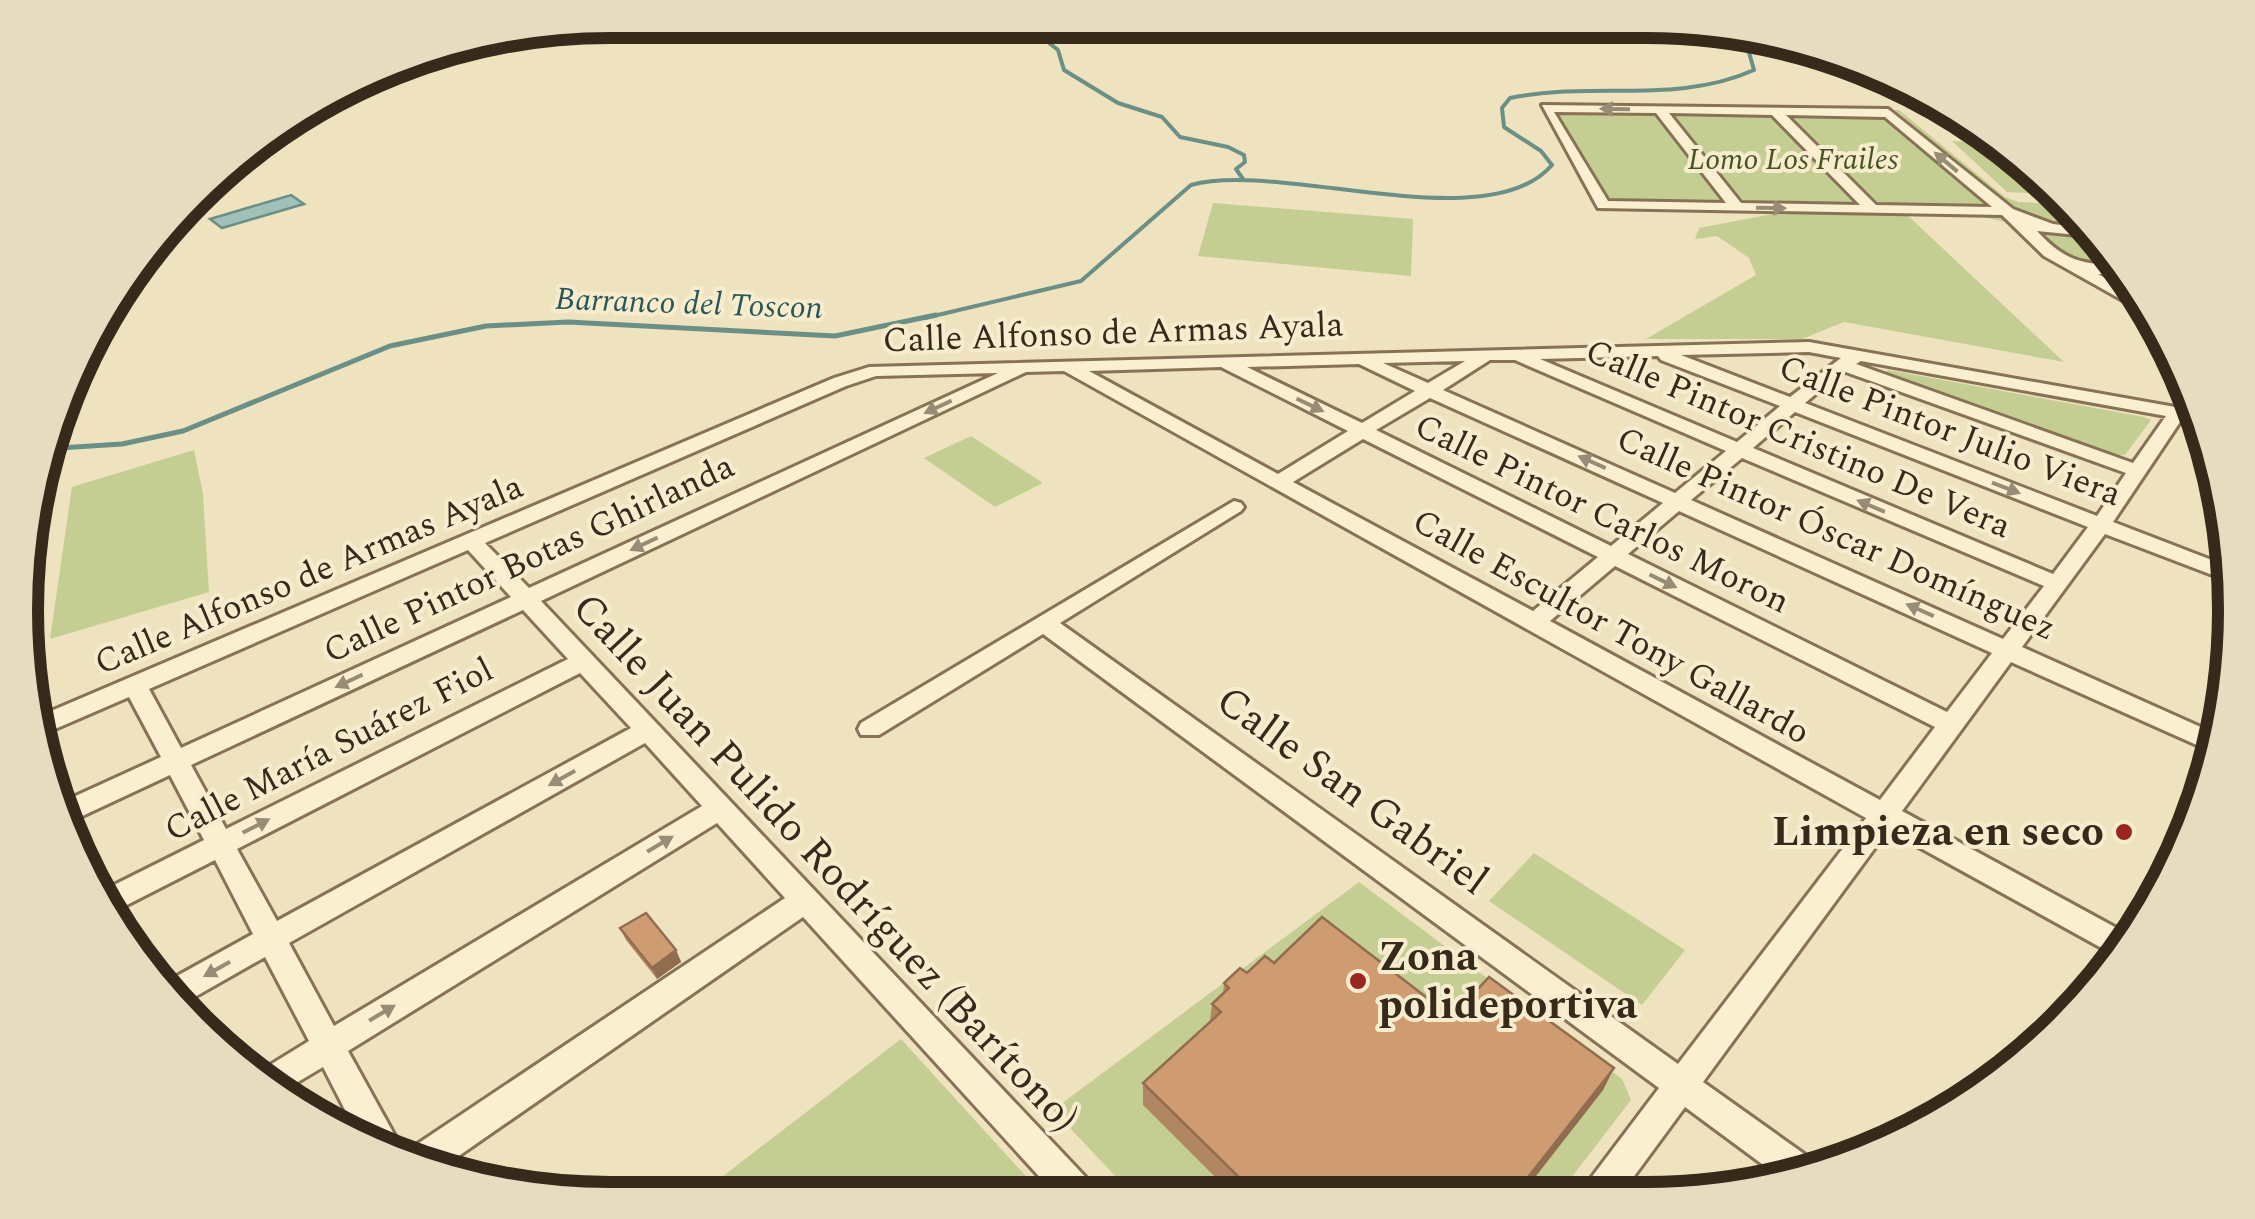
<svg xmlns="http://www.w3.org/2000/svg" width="2255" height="1219" font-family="Spectral,serif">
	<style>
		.green { fill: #c5ce92 }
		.water { fill: #a1c1b8; stroke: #698f86; stroke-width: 2.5 }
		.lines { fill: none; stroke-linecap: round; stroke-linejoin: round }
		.stream-far1 { stroke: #698f86; stroke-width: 4 }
		.stream { stroke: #698f86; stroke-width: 5 }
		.minor-casing { stroke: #887256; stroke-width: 6 }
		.minor { fill: #faefd1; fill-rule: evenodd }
		.wall { fill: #b28662 }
		.shaded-wall { fill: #916d50 }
		.building { fill: #cf9c72; stroke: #916d50; stroke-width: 2.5 }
		.oneway { fill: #988c76 }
		.poi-dot { fill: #9a2623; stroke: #f7ecce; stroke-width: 4 }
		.labels { text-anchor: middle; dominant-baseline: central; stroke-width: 8; stroke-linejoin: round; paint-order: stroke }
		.far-park-label { font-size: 30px; font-style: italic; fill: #465421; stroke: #f7ecce }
		.far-water-label { font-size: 32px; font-style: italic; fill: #2a5756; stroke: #f7ecce }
		.street-label { font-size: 35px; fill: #372a1b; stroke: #f7ecce }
		.near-street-label { font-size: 42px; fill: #372a1b; stroke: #f7ecce }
		.near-poi-label { font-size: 42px; font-weight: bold; fill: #372a1b; stroke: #f7ecce; text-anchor: end }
		.rim { fill: none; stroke: #372a1b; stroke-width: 12 }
	</style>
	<rect width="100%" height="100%" fill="#efe2be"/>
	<path class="green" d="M 1546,108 L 1888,113 L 2024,226 L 2096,236 L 2113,250 L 2123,270 L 2075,266 L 2024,226 L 1956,211 L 1603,205 Z
		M 1894,110 L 1899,110 L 2005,197 L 2018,202 L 2060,204 L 2088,229 L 2046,222 L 2009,207 Z
		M 1952,141 L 1990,143 L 2048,194 L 2007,192 Z
		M 1213,203 L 1413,219 L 1411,276 L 1198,256 Z
		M 1782,212 L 1905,213 L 2064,362 L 1844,322 L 1802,339 L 1646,339 L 1756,275 L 1749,258 L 1717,236 L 1695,239 L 1699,228 Z
		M 1888,370 L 2144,417 L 2151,420 L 2125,455 L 2113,455 L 1884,373 Z
		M 971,436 L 1043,483 L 995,507 L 924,458 Z
		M 194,450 L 203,494 L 209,592 L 50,639 L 72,487 Z
		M 1534,853 L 1685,950 L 1642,1005 L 1489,901 Z
		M 1359,882 L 1622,1079 L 1631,1100 L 1558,1195 L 1134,1196 L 1053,1110 Z
		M 901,1039 L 1044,1196 L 696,1197 Z"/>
	<path class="water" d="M 291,195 L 304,204 L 222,228 L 210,219 Z"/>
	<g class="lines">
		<path class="stream-far1" d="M 1020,20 L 1058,50 L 1064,70 L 1118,103 L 1162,117 L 1180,137 L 1228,147 L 1244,155 L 1245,162 L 1236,169 L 1243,179
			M 925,318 L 1081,281 L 1191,185 C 1279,160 1488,240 1552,165 L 1541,151 L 1504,127 L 1502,108 L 1510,98 C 1592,81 1676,105 1754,70 L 1746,42 L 1757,36 L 1787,38"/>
		<path class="stream" d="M 44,449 L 122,444 L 183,431 L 390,346 L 486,326 L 568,322 L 835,336 L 936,315"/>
		<defs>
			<path id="minor" d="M 1542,105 L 1888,109 L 2013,209 L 2053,224 L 2087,228 L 2097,237 L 2037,231 C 2066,262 2080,263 2121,266 L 2125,275 L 2098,274 L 2134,294 L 2141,307 L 2133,306 L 2044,256 L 2002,215 L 1598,208 ZM 1554,112 L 1656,113 L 1726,203 L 1608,201 ZM 1669,113 L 1772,115 L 1860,205 L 1741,203 ZM 1786,115 L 1885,117 L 1992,207 L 1876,205 Z
				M 1809,342 L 2192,410 L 2197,421 L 2182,419 L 2113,522 L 2222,564 L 2223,579 L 2105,534 L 2022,647 L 2214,733 L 2208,750 L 2011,662 L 1902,811 L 2133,937 L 2118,957 L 1888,830 L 1703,1082 L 1814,1161 L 1817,1169 L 1781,1178 L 1685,1107 L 1621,1194 L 1583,1194 L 1588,1182 L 1659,1088 L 1043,634 L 879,735 L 861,735 L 858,729 L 861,723 L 1234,501 L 1241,503 L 1244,507 L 1241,511 L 1060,623 L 1678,1064 L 1866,818 L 1064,371 L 1026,372 L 541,601 L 1092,1184 L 1097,1196 L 1057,1196 L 803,917 L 437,1171 L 404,1157 L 407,1151 L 785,898 L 717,823 L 348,1051 L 395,1136 L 400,1148 L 397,1154 L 360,1139 L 323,1067 L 281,1092 L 257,1073 L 309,1041 L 265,957 L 177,1007 L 159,986 L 253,934 L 215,860 L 113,912 L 100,892 L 204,840 L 170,775 L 63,825 L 58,804 L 161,757 L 129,697 L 41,735 L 37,717 L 834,378 L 869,367 ZM 1809,352 L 1841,358 L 1790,397 L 1681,355 ZM 1658,356 L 1661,360 L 1780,406 L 1737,442 L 1540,359 ZM 1490,360 L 1515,360 L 1726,451 L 1675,493 L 1443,390 ZM 1465,361 L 1428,383 L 1383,363 ZM 1861,361 L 2166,416 L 2133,463 L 1856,364 ZM 1359,364 L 1415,391 L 1362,423 L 1247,367 ZM 1221,367 L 1348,431 L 1278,474 L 1089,371 ZM 1843,371 L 2126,473 L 2097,516 L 1805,403 ZM 998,373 L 529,588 L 485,543 L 846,386 L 876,376 ZM 1430,398 L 1663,503 L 1611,546 L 1376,430 ZM 1795,412 L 2088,527 L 2053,574 L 1753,448 ZM 1363,439 L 1598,557 L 1533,611 L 1293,482 ZM 1742,458 L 2044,586 L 2003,639 L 1691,500 ZM 1679,511 L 1992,653 L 1947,712 L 1628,554 ZM 468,550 L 511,597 L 181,748 L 149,689 ZM 1615,566 L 1935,727 L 1880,800 L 1550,621 ZM 523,610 L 568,659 L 226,829 L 191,765 ZM 580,673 L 631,728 L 277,921 L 237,849 ZM 645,743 L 702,806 L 334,1026 L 289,943 Z"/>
		</defs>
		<use href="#minor" class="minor-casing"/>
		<use href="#minor" class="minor"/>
	</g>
	<path class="wall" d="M 620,928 L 676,950 L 681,962 L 657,979 L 626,940 Z
		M 1274,963 L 1452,1017 L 1614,1068 L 1603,1090 L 1521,1195 L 1234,1196 L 1143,1105 L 1143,1083 L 1210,1021 L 1212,1004 L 1223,994 L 1224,983 L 1247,973 Z"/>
	<path class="shaded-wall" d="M 676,950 L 681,962 L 657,979 L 652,968 Z
		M 1614,1068 L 1603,1090 L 1521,1195 L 1514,1195 Z"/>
	<path class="building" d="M 646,913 L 676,950 L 652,968 L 620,928 Z
		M 1322,917 L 1452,1017 L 1489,977 L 1614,1068 L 1514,1195 L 1258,1196 L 1143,1083 L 1221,1012 L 1212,1004 L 1229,988 L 1224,983 L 1240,968 L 1247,973 L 1265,956 L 1274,963 Z"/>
	<defs><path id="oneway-solid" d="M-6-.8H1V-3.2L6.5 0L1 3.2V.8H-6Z" transform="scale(2.5)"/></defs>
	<g class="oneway">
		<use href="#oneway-solid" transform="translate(1615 109) rotate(-179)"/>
		<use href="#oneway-solid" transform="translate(1946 162) rotate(-140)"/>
		<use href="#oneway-solid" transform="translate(1771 208) rotate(1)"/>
		<use href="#oneway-solid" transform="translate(1310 405) rotate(26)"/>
		<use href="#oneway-solid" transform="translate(938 407) rotate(155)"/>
		<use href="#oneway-solid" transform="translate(1592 462) rotate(-156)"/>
		<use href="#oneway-solid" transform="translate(2006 488) rotate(21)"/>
		<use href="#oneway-solid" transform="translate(1871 506) rotate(-157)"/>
		<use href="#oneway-solid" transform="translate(644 544) rotate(155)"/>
		<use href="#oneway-solid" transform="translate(1663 581) rotate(26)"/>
		<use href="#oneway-solid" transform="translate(1920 610) rotate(-156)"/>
		<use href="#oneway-solid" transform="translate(349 681) rotate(155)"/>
		<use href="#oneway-solid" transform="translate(562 778) rotate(151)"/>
		<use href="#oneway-solid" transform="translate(256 826) rotate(-27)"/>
		<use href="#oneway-solid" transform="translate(660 844) rotate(-31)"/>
		<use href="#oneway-solid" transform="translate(217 969) rotate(151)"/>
		<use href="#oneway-solid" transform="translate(382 1013) rotate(-31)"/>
	</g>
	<g class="poi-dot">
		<circle cx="2124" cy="832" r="10"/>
		<circle cx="1358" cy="981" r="10"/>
	</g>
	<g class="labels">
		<g class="far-park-label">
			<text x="1793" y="160">Lomo Los Frailes</text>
		</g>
		<g class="far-water-label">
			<text transform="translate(689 304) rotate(2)">Barranco del Toscon</text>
		</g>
		<g class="street-label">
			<text transform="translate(1113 333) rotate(-2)">Calle Alfonso de Armas Ayala</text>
			<text transform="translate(1950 431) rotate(21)">Calle Pintor Julio Viera</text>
			<text transform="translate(1798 439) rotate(23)">Calle Pintor Cristino De Vera</text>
			<text transform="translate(1602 514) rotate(26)">Calle Pintor Carlos Moron</text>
			<text transform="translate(1836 534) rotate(24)">Calle Pintor Óscar Domínguez</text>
			<text transform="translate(529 559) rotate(-25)">Calle Pintor Botas Ghirlanda</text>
			<text transform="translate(309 575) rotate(-23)">Calle Alfonso de Armas Ayala</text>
			<text transform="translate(1611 627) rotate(29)">Calle Escultor Tony Gallardo</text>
			<text transform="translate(329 750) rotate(-27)">Calle María Suárez Fiol</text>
		</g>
		<g class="near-street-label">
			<text transform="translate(1352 791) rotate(36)">Calle San Gabriel</text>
			<text transform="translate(825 863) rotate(47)">Calle Juan Pulido Rodríguez (Barítono)</text>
		</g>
		<g class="near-poi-label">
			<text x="2104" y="832">Limpieza en seco</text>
			<text x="1378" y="957" text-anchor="start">Zona<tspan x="1378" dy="48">polideportiva</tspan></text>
		</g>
	</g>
	<path d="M0 0H2255V1219H0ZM610 38H1646A572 572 0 0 1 2218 610V610A572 572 0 0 1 1646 1182H610A572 572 0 0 1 38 610V610A572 572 0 0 1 610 38Z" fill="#e8dcc0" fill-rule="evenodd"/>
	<path class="rim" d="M610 38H1646A572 572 0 0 1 2218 610V610A572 572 0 0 1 1646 1182H610A572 572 0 0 1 38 610V610A572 572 0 0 1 610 38Z"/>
</svg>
